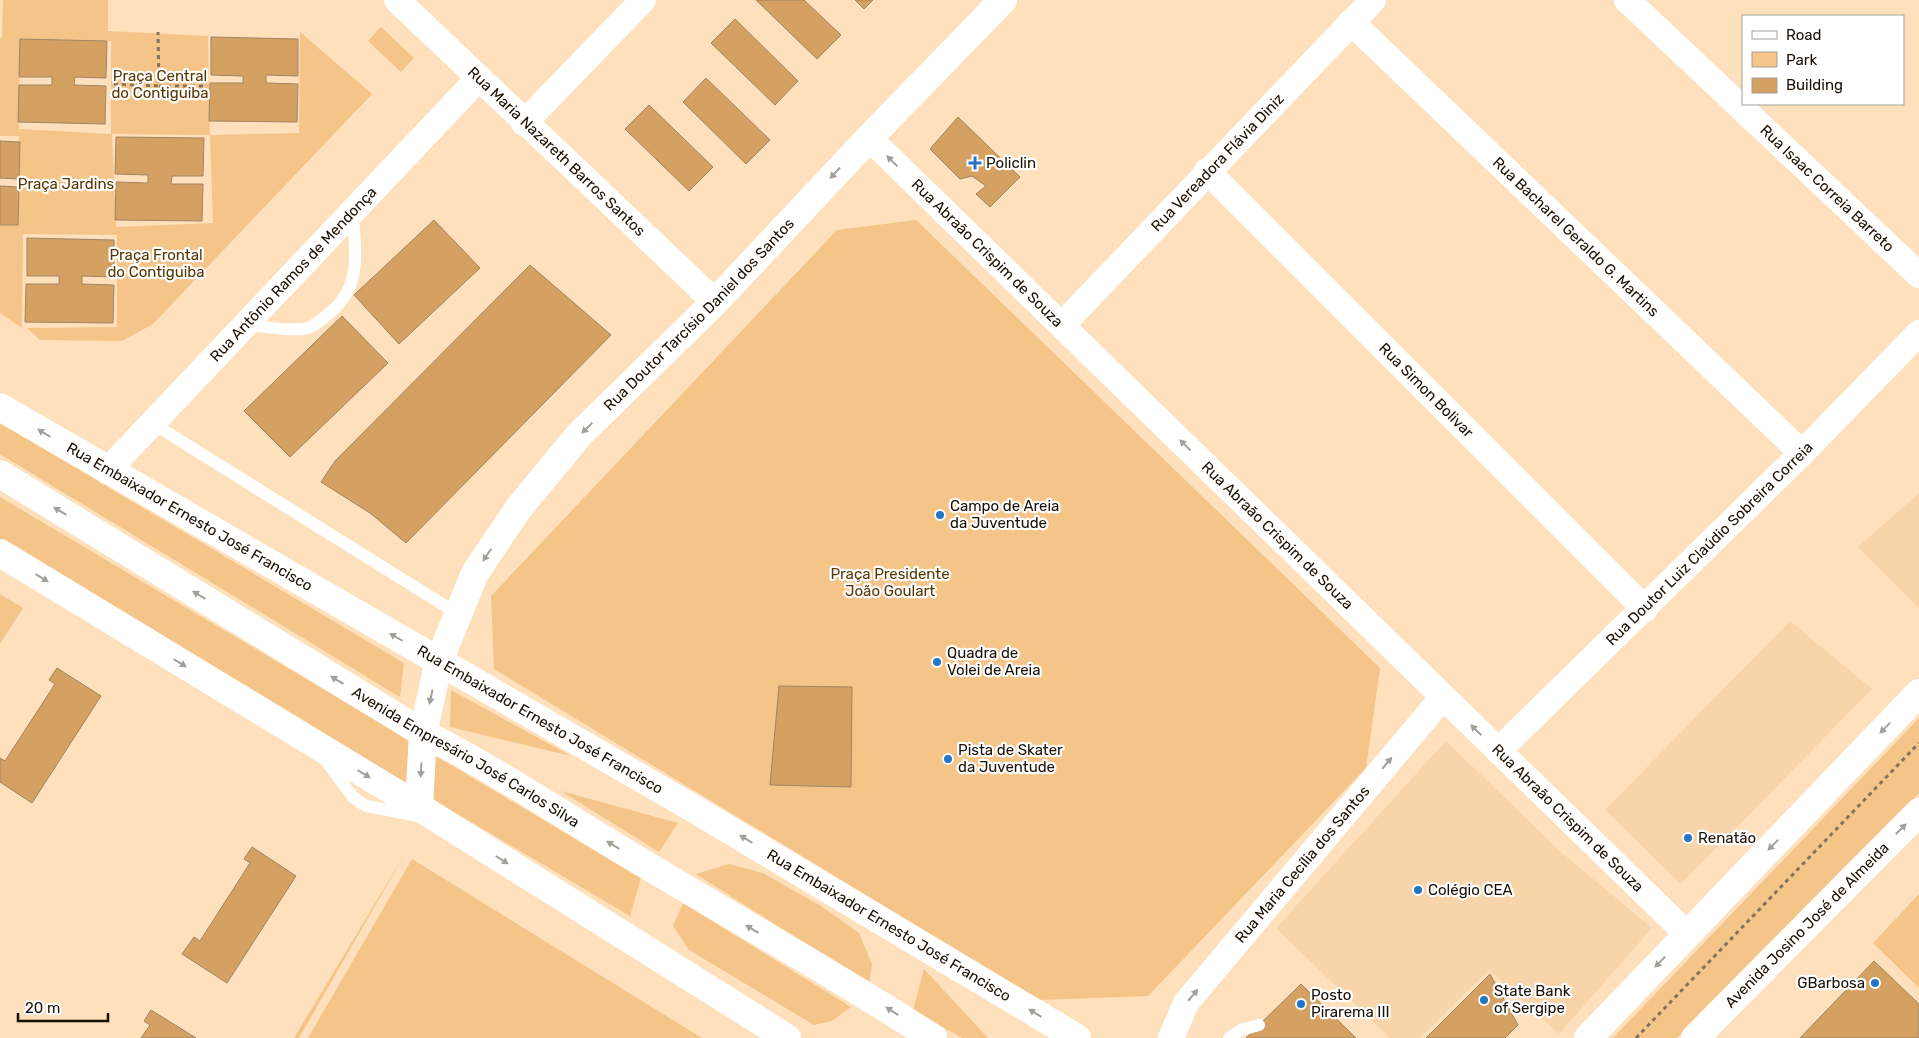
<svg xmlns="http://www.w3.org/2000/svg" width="1919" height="1038" font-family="Rubik,sans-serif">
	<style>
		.built { fill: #f7d4aa }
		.green { fill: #f5c489; fill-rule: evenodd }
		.building { fill: #d4a162; stroke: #9f8463 }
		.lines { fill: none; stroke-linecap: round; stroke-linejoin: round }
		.path { stroke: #86725b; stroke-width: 3; stroke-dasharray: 4 4; stroke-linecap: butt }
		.lane { stroke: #fff; stroke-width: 12 }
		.street { stroke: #fff; stroke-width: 26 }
		.secondary { stroke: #fff; stroke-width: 28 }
		.oneway { fill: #a39f9a }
		.poi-dot { fill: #2475c4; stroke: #fff; stroke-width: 2 }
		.labels { text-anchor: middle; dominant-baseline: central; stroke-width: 4.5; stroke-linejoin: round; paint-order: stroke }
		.park-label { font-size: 15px; fill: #573600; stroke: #fff }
		.street-label { font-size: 15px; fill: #190f03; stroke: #fff }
		.poi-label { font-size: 15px; fill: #190f03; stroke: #fff; text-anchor: start }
	</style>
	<rect width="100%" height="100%" fill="#fee0bd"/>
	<path class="built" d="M 1919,493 L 1919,608 L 1858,547 Z
		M 1790,621 L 1872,689 L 1681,884 L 1605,810 Z
		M 1446,741 L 1562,853 L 1652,928 L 1559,1034 L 1489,970 L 1420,1038 L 1390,1038 L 1276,928 Z"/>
	<path class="green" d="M 3,0 L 108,0 L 108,31 L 208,36 L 210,135 L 299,133 L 300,32 L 372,94 L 153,324 L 122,341 L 40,340 L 27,328 L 117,327 L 117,235 L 23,234 L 22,328 L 0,313 L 0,226 L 18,225 L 19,136 L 0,136 L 0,38 L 2,37 ZM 20,39 L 111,41 L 111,134 L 19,129 ZM 112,134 L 210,135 L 213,223 L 116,227 Z
		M 381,27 L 414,58 L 401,72 L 368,41 Z
		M 916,220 L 1380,668 L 1366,768 L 1148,996 L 1039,1000 L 494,669 L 491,596 L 837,230 Z
		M 0,423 L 404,663 L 400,697 L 0,454 Z
		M 0,497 L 641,878 L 630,916 L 83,592 L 0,540 Z
		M 0,594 L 23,608 L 0,644 Z
		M 451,690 L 571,756 L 450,727 Z
		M 1919,718 L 1919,793 L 1896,818 L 1677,1038 L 1613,1038 Z
		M 561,791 L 678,823 L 659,852 Z
		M 406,852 L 299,1038 L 294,1038 Z
		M 412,859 L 702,1038 L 308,1038 Z
		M 729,864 L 763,873 L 821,906 L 859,933 L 872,964 L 869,984 L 696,874 Z
		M 1919,894 L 1919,988 L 1873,943 Z
		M 683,903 L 851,1007 L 832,1021 L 814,1025 L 689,950 L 673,926 Z
		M 924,969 L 988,1038 L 962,1038 L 913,1010 Z"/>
	<path class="building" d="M 756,0 L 804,0 L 841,35 L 817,59 Z
		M 855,0 L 873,0 L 864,9 Z
		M 735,19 L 798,81 L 775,105 L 711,43 Z
		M 211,37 L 298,39 L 298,76 L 266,75 L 266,83 L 298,84 L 297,122 L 209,121 L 210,83 L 243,83 L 243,76 L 211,75 Z
		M 20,39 L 107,41 L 106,78 L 75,77 L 74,85 L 106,86 L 105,124 L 18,122 L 19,85 L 52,85 L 52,77 L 19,77 Z
		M 706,78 L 770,140 L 746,164 L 683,102 Z
		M 649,105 L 713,167 L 689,191 L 625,129 Z
		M 958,117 L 1020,177 L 990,207 L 976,194 L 986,186 L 972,176 L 960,179 L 930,149 Z
		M 116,137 L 204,138 L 203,176 L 172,176 L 171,184 L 203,184 L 202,221 L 115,220 L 116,182 L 148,183 L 148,175 L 115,174 Z
		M 0,141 L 20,142 L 19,179 L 0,178 Z
		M 0,186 L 19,187 L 18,225 L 0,225 Z
		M 434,220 L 480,268 L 399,344 L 354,295 Z
		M 27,238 L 114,240 L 114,277 L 82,276 L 82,284 L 114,285 L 113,323 L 25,322 L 26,284 L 59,284 L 59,276 L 27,276 Z
		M 530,265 L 611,335 L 406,543 L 370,513 L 321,482 L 335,461 Z
		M 342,316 L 388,363 L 290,457 L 244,411 Z
		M 57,668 L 101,696 L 32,803 L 0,782 L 0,758 L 5,761 L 55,684 L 49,680 Z
		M 779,686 L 852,687 L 851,787 L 770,785 Z
		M 252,847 L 296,876 L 227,983 L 182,954 L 194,937 L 200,941 L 250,863 L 244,859 Z
		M 1874,961 L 1919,1004 L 1919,1038 L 1800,1038 Z
		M 1490,974 L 1518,1025 L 1505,1038 L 1426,1038 Z
		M 1301,984 L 1356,1038 L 1246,1038 L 1259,1025 Z
		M 151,1010 L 196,1038 L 141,1038 L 150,1025 L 144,1021 Z"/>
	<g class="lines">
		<path class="path" d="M 114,84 L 159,86 L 158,32
			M 159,86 L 204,86
			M 1636,1038 L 1919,743"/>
		<path class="lane" d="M 245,325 C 264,326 285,331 303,329 C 312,328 320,321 326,316 C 363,288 355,255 353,214
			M 152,423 L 458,614
			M 323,757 L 353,797 L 366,806 L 419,816
			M 1229,1038 L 1241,1030 L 1259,1025"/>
		<g class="street">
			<path id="s1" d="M 397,0 L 715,302"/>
			<path id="s2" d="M 1627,0 L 1919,275"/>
			<path id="s3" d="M 1351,22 L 1802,453"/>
			<path d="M 524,123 L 643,0"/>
			<path id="s4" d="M 869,138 L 1687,934"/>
			<path id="s5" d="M 1207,171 L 1645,609"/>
			<path id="s6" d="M 1062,325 L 1373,0"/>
			<path id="s7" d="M 107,471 L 479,78"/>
			<path id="s8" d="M 1498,751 L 1802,453 L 1919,333"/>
			<path id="s9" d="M 1171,1038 L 1186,1003 L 1443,697"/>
		</g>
		<g class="secondary">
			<path id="s10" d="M 0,407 L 696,810 L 1077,1038"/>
			<path id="s11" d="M 0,474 L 423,733 C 501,773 573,822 648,866 C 743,923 840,978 933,1038"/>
			<path d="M 0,553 L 419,807 L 787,1038"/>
			<path id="s12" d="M 419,807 L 423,733 L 439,661 L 475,573 L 518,509 L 579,435 L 715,302 L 869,138 L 1003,0"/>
			<path d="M 1588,1038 L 1919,693"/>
			<path id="s13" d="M 1695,1038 L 1919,812"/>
		</g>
	</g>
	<defs><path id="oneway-solid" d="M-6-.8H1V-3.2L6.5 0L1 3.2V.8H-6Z" transform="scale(1.25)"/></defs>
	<g class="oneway">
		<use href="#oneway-solid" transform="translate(892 161) rotate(-136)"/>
		<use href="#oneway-solid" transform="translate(835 173) rotate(133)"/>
		<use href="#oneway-solid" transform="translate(587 428) rotate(136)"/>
		<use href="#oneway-solid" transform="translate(44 433) rotate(-149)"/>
		<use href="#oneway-solid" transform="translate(1185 445) rotate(-136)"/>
		<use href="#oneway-solid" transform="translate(60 511) rotate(-149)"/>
		<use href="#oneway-solid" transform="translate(487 555) rotate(124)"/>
		<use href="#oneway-solid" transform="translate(42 578) rotate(31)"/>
		<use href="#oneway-solid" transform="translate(199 595) rotate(-149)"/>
		<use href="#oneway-solid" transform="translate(396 637) rotate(-150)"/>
		<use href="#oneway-solid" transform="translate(180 663) rotate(31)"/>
		<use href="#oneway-solid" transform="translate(337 680) rotate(-149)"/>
		<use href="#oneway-solid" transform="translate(431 697) rotate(102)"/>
		<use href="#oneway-solid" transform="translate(1885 728) rotate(134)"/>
		<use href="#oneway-solid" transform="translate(1476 730) rotate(-136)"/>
		<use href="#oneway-solid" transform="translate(1387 763) rotate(-50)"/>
		<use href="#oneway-solid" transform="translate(421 770) rotate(93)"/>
		<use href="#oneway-solid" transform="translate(364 774) rotate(31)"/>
		<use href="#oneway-solid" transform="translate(1901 829) rotate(-45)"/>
		<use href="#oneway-solid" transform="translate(746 839) rotate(-149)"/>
		<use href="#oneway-solid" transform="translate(613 845) rotate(-149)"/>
		<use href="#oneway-solid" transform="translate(1773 845) rotate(134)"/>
		<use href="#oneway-solid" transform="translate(502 860) rotate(32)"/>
		<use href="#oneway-solid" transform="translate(752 929) rotate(-149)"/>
		<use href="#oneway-solid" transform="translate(1660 962) rotate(134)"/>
		<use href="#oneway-solid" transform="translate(1193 995) rotate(-50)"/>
		<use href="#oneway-solid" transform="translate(892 1011) rotate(-147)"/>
		<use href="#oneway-solid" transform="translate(1035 1013) rotate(-149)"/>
	</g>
	<g class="poi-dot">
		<path d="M972.5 155.5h5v5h5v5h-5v5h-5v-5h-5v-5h5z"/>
		<circle cx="940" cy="515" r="5"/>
		<circle cx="937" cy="662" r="5"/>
		<circle cx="948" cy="759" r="5"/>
		<circle cx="1688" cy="838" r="5"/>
		<circle cx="1418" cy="890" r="5"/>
		<circle cx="1875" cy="983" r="5"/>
		<circle cx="1484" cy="1000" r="5"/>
		<circle cx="1301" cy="1004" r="5"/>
	</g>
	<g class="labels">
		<g class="park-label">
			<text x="160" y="76">Praça Central<tspan x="160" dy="17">do Contiguiba</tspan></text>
			<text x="66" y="184">Praça Jardins</text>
			<text x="156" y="255">Praça Frontal<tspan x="156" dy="17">do Contiguiba</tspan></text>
			<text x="890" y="574">Praça Presidente<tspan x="890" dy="17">João Goulart</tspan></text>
		</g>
		<g class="street-label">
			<text stroke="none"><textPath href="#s1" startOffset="220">Rua Maria Nazareth Barros Santos</textPath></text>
			<text stroke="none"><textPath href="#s6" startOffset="225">Rua Vereadora Flávia Diniz</textPath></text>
			<text stroke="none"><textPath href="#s2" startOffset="275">Rua Isaac Correia Barreto</textPath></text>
			<text stroke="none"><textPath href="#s3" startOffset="311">Rua Bacharel Geraldo G. Martins</textPath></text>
			<text stroke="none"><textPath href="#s4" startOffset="165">Rua Abraão Crispim de Souza</textPath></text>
			<text stroke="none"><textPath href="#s7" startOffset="271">Rua Antônio Ramos de Mendonça</textPath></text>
			<text stroke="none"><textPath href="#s12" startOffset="586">Rua Doutor Tarcísio Daniel dos Santos</textPath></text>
			<text stroke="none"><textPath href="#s5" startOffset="310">Rua Simon Bolivar</textPath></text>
			<text stroke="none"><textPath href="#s10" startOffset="219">Rua Embaixador Ernesto José Francisco</textPath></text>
			<text stroke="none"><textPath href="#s4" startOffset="570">Rua Abraão Crispim de Souza</textPath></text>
			<text stroke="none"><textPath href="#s8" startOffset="296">Rua Doutor Luiz Claúdio Sobreira Correia</textPath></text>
			<text stroke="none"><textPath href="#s10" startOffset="624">Rua Embaixador Ernesto José Francisco</textPath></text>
			<text stroke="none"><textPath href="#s11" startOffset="545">Avenida Empresário José Carlos Silva</textPath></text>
			<text stroke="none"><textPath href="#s4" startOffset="975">Rua Abraão Crispim de Souza</textPath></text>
			<text stroke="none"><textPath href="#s9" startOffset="219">Rua Maria Cecília dos Santos</textPath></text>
			<text stroke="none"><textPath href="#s10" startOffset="1029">Rua Embaixador Ernesto José Francisco</textPath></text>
			<text stroke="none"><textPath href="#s13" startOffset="159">Avenida Josino José de Almeida</textPath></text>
		</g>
		<g class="poi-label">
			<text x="986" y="163">Policlin</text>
			<text x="950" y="506">Campo de Areia<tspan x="950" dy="17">da Juventude</tspan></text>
			<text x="947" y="653">Quadra de<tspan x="947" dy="17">Volei de Areia</tspan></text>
			<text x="958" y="750">Pista de Skater<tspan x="958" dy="17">da Juventude</tspan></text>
			<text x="1698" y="838">Renatão</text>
			<text x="1428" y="890">Colégio CEA</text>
			<text x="1865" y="983" text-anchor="end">GBarbosa</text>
			<text x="1494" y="991">State Bank<tspan x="1494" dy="17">of Sergipe</tspan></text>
			<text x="1311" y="995">Posto<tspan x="1311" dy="17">Pirarema III</tspan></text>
		</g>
	</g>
	<rect x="1742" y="15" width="162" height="90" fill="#ffffff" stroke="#a39f9a"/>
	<rect x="1752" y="31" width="25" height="8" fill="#ffffff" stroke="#a39f9a"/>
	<text x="1786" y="40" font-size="15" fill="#190f03">Road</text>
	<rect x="1752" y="52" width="25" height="15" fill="#f5c489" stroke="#a39f9a"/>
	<text x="1786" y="65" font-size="15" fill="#190f03">Park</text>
	<rect x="1752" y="78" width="25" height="15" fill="#d4a162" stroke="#a39f9a"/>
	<text x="1786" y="90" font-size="15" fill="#190f03">Building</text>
	<path d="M18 1013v8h90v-8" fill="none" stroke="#190f03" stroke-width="2.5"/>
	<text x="25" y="1013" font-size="15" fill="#190f03" stroke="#ffffff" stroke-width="4" paint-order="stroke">20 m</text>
</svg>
